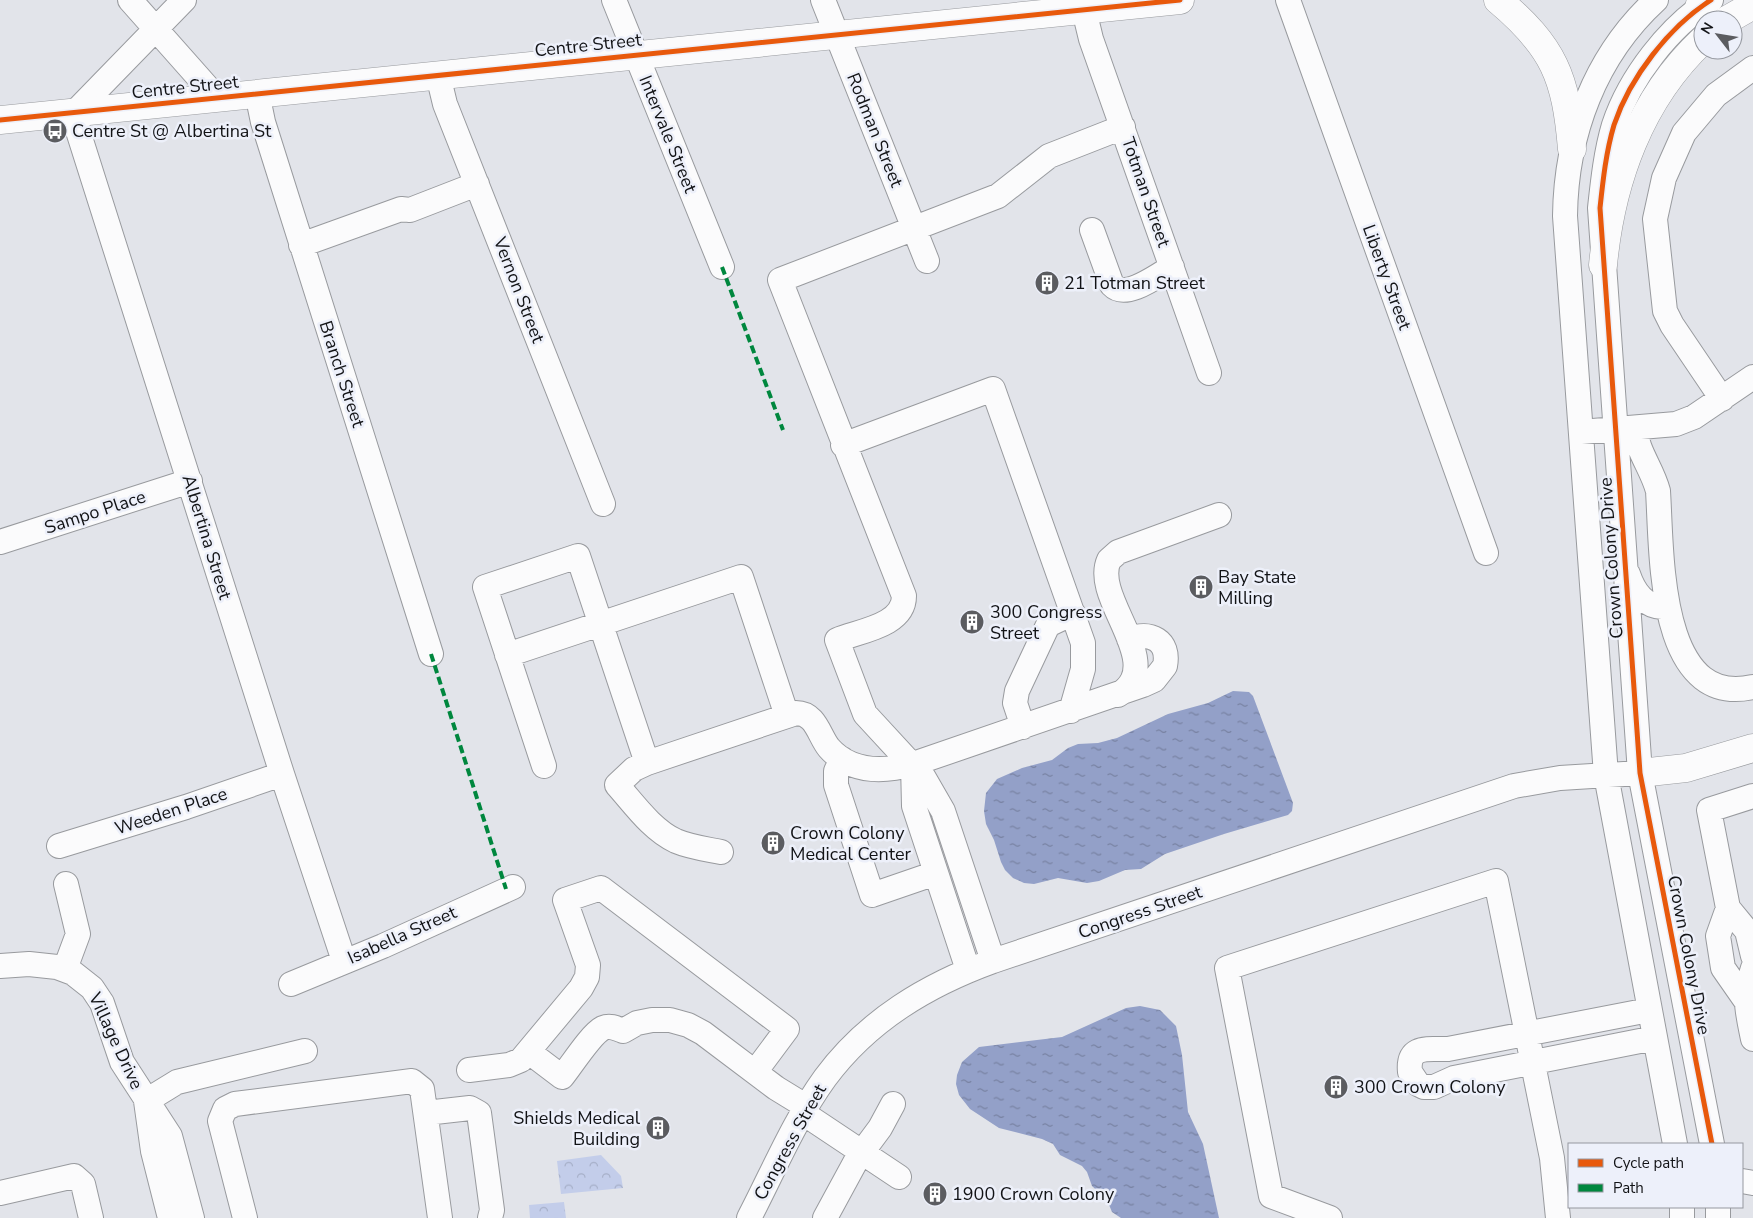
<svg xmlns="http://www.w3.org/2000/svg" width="1753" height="1218" font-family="'Nunito Sans',sans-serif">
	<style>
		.park { fill: url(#park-crowns) }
		.water { fill: url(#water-ripples) }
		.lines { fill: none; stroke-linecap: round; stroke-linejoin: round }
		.minor-casing { stroke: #989a9e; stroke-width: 26 }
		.major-casing { stroke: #989a9e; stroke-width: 29 }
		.highway-casing { stroke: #989a9e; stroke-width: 29 }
		.minor { stroke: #fbfbfc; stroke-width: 24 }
		.major { stroke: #fbfbfc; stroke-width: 28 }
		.highway { stroke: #fbfbfc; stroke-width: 28 }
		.quiet { stroke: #00873e; stroke-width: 4; stroke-dasharray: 8 4; stroke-linecap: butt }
		.cycleway-casing { stroke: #edf0fa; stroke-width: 8 }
		.cycleway { stroke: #e8590c; stroke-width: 5 }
		.labels { text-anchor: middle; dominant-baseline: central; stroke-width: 5; stroke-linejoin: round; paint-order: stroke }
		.street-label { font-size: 18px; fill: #121316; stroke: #edf0fa }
		.poi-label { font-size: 18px; fill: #121316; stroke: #edf0fa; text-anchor: start }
	</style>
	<defs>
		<pattern id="park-crowns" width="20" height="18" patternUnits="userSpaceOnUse" patternTransform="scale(1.25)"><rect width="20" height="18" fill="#c3cdea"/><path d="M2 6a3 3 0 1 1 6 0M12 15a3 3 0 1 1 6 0" fill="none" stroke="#a6afc8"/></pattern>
		<pattern id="water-ripples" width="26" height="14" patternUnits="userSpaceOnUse" patternTransform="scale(1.25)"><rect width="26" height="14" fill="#93a0c8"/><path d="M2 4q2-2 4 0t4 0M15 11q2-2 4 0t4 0" fill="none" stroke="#7781a1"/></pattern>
	</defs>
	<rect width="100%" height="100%" fill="#e2e4ea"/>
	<path class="park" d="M 601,1155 L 621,1176 L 623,1188 L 561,1194 L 557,1161 Z
		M 564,1202 L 566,1218 L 530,1218 L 529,1205 Z"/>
	<path class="water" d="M 1233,691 L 1249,692 L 1253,696 L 1293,803 L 1292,811 L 1288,815 L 1224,834 L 1165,854 L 1141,869 L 1125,870 L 1099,881 L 1087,883 L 1058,878 L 1034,884 L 1024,883 L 1013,878 L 1005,870 L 1001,862 L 994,840 L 986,824 L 984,811 L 986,793 L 997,779 L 1022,768 L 1052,760 L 1068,748 L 1078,744 L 1098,743 L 1117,738 L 1168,714 L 1208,703 Z
		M 1140,1006 L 1160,1010 L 1176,1026 L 1182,1055 L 1188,1112 L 1203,1144 L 1219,1218 L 1121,1218 L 1112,1212 L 1107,1200 L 1092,1186 L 1087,1172 L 1082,1166 L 1060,1155 L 1053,1144 L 1042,1139 L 999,1128 L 970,1109 L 959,1095 L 956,1084 L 957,1075 L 962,1062 L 979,1047 L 1062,1037 L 1126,1008 Z"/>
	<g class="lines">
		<defs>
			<path id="minor" d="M 130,0 L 216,97
				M 184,0 L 76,111 L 78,131 L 282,774 L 344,961
				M 614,0 L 722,267
				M 823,0 L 927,261
				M 1288,0 L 1486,553
				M 1656,0 C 1595,56 1566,134 1565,216 L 1606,775 L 1675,1144
				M 1711,0 C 1669,27 1630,77 1614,125 C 1606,152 1603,180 1600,208 L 1640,773 L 1712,1144
				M 1084,10 L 1091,39 L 1209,373
				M 438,75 L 445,104 L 603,504
				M 257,93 L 263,122 L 431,654
				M 1092,230 L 1112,285 C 1126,300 1158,275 1172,267
				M 301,245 L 401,209 L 410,210 L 477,184
				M 1722,399 L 1672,325 L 1665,311 L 1655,219 L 1664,178 L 1684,133 L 1716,95 L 1753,68
				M 1635,428 C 1637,452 1652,468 1658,491 C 1662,551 1657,709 1753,687
				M 1581,432 L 1676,424 L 1694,417 L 1753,377
				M 843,445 L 993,389 L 1083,643 L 1083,669 L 1071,711
				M 0,542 L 190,481
				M 1628,574 C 1634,592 1646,609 1667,607
				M 507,655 L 741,577 L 787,716
				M 1118,695 C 1169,664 1091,599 1109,560 L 1118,552 L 1219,515
				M 1023,727 L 1015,703 L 1017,691 L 1048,625 L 1073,613
				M 842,759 L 836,771 L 836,785 L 872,895 L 936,873
				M 913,764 L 914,806 L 968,970
				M 544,766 L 485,587 L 578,556 L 647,763
				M 1753,796 L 1709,810 L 1728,908 L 1747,931 L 1753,956
				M 59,846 L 186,807 L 282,774
				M 721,852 C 706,849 690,847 676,841 C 652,830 634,804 617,785 L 634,769 L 647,763 L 796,713 C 816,713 819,736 829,748 C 851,773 884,772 913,764 L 1143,685 L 1154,680 L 1165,666 C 1170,640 1150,631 1129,639
				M 1728,908 L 1718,936 L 1723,968 L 1746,1001
				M 993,961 L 943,811 L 924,778 L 865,714 L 837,640 C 859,631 904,626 904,596 L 780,280 L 998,196 L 1049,156 L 1123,127
				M 0,966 L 29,964 L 57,967 L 73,973 L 92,988 L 102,1003 L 122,1062 L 170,1136 L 192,1218
				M 1753,968 C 1743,998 1747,1009 1753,1039
				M 65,969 L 78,934 L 66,884
				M 291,984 L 383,946 L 513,887
				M 1649,1010 L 1448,1049 C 1431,1050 1407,1043 1410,1072 L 1418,1084 L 1424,1087 L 1434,1087 L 1454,1078 L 1655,1038
				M 529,1052 L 562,1077 C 571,1066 591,1034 603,1028 C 610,1025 616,1028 623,1031 L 637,1023 L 652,1020 L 670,1020 L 688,1025 L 703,1033 L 776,1088 L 807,1107
				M 469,1070 L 509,1065 L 521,1060 L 581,988 L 587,977 L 588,965 L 565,900 L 601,888 L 787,1029 L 755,1072
				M 146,1101 L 177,1082 L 305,1051
				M 146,1101 L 153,1151 L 170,1218
				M 426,1113 L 470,1108 L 479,1113 L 492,1210 L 490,1218
				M 803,1113 L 899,1177
				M 1742,1181 L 1753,1183
				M 0,1193 L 74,1176 L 83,1184 L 91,1218
				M 1682,1207 L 1682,1218
				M 1718,1207 L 1718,1218
				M 245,1218 L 220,1121 L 225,1109 L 235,1104 L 412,1081 L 422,1089 L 440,1218
				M 749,1218 C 773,1172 794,1121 825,1078 C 868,1020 927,985 993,961 L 1514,786 L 1560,778 L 1640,773
				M 825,1218 L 857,1159 L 880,1128 L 893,1104
				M 1330,1218 L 1271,1196 L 1227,968 L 1496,881 L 1552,1158 L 1558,1218"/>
			<path id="major" d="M 1498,0 C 1554,47 1566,77 1572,149
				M 1699,8 L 1701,0
				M 0,120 L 1180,0"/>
			<path id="highway" d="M 1727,20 L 1753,5
				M 1603,265 C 1611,181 1640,99 1703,40
				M 1640,773 L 1686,768 L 1753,748"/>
		</defs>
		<use href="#minor" class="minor-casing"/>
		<use href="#major" class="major-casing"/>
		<use href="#highway" class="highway-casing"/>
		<use href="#minor" class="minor"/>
		<use href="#major" class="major"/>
		<use href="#highway" class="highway"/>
		<path class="quiet" d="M 722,267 L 783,430
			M 431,654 L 506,889"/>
		<defs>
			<path id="cycleway" d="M 1711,0 C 1669,27 1630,77 1614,125 C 1606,152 1603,180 1600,208 L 1640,773 L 1712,1144
				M 0,120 L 1180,0"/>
		</defs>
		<use href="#cycleway" class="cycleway-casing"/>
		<use href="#cycleway" class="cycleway"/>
	</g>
	<defs>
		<symbol id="bus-disc" viewBox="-11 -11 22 22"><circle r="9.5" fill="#5b5c60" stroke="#edf0fa"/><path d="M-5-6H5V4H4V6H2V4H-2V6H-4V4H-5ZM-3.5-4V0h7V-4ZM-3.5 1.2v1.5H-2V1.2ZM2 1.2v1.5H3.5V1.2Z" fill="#fff"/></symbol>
		<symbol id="building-disc" viewBox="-11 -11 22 22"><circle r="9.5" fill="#5b5c60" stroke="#edf0fa"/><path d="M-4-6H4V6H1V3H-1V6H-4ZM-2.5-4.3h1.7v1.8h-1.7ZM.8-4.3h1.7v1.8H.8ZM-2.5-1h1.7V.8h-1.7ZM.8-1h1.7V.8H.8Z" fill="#fff"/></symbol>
	</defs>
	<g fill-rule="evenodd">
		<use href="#bus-disc" x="41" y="117" width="28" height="28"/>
		<use href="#building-disc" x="1033" y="269" width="28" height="28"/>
		<use href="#building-disc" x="1187" y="573" width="28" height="28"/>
		<use href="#building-disc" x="958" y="608" width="28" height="28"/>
		<use href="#building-disc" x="759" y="829" width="28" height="28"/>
		<use href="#building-disc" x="1322" y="1073" width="28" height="28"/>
		<use href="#building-disc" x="644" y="1114" width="28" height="28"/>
		<use href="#building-disc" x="921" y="1180" width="28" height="28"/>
	</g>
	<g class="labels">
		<g class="street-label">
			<text transform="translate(588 45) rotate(-6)">Centre Street</text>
			<text transform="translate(185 87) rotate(-6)">Centre Street</text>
			<text transform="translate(875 130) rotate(68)">Rodman Street</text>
			<text transform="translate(668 134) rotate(68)">Intervale Street</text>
			<text transform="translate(1146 192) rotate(71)">Totman Street</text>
			<text transform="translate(1387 277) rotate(70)">Liberty Street</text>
			<text transform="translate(519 290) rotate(69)">Vernon Street</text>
			<text transform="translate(342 374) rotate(72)">Branch Street</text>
			<text transform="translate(95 512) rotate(-18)">Sampo Place</text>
			<text transform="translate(207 537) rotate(73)">Albertina Street</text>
			<text transform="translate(1611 558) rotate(-94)">Crown Colony Drive</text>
			<text transform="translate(171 811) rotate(-18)">Weeden Place</text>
			<text transform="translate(1140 912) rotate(-19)">Congress Street</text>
			<text transform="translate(402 935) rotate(-24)">Isabella Street</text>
			<text transform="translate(1689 955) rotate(79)">Crown Colony Drive</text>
			<text transform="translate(116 1041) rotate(65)">Village Drive</text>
			<text transform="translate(790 1142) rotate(-61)">Congress Street</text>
		</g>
		<g class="poi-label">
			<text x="72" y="131">Centre St @ Albertina St</text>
			<text x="1064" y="283">21 Totman Street</text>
			<text x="1218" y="577">Bay State<tspan x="1218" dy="21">Milling</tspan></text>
			<text x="990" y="612">300 Congress<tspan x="990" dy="21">Street</tspan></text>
			<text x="790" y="833">Crown Colony<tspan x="790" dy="21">Medical Center</tspan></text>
			<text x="1354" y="1087">300 Crown Colony</text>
			<text x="640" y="1118" text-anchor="end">Shields Medical<tspan x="640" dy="21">Building</tspan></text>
			<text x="952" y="1194">1900 Crown Colony</text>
		</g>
	</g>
	<rect x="1568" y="1143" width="175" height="65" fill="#edf0fa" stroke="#95989f"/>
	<rect x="1578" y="1159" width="25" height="8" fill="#e8590c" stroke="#95989f"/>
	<text x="1613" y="1168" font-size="15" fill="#121316">Cycle path</text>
	<rect x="1578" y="1184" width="25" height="8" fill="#00873e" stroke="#95989f"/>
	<text x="1613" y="1193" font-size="15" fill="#121316">Path</text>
	<g transform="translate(1718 35) rotate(301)"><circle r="24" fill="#edf0fa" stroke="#95989f"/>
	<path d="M0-4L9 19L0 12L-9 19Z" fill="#5b5c60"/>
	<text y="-8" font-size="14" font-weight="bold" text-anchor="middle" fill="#121316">N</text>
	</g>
</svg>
